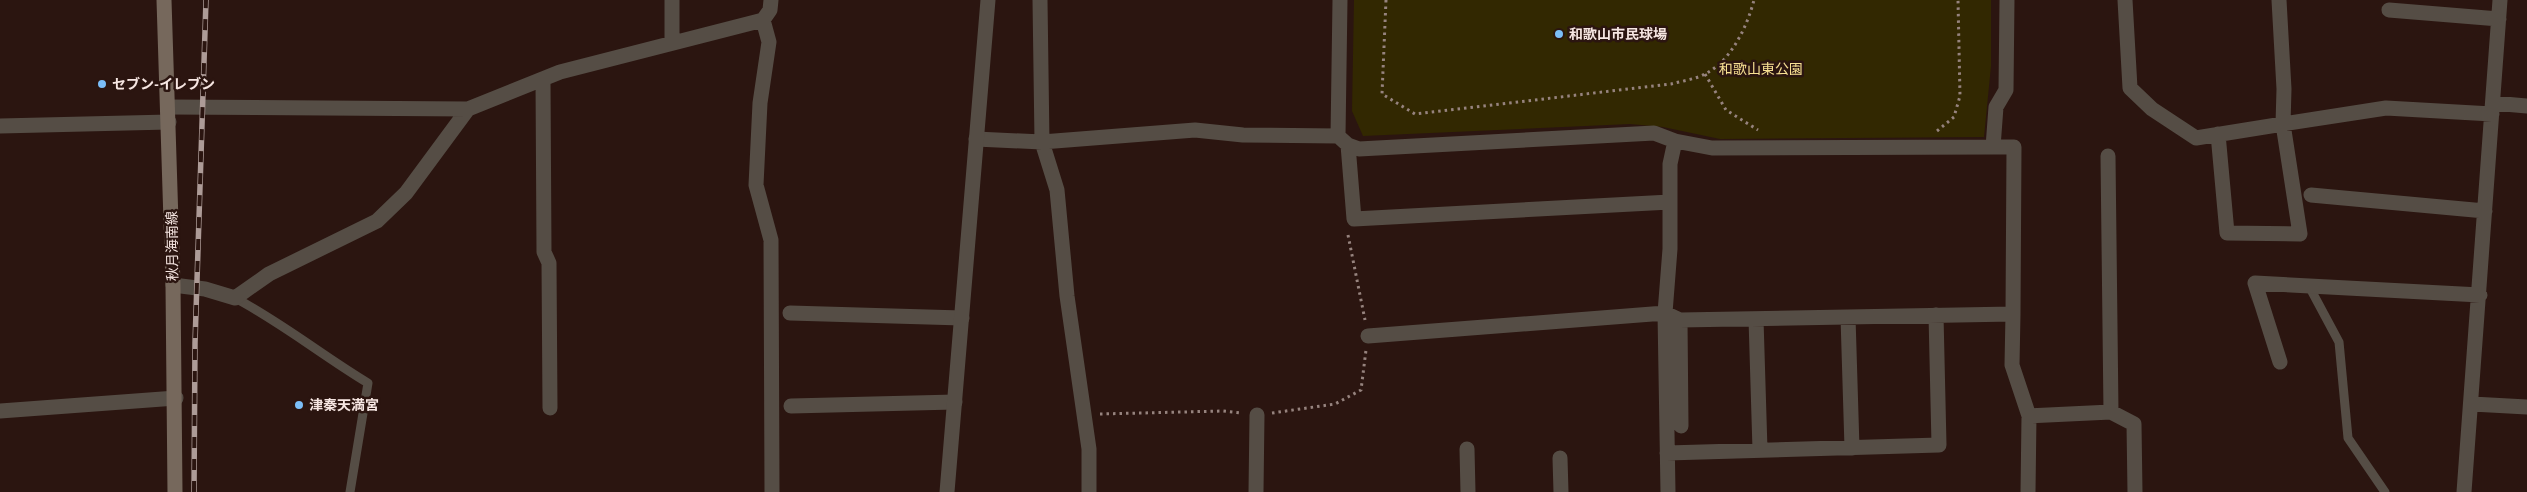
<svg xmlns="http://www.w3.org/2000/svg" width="2527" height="492" font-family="'PT Sans','Noto Sans JP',sans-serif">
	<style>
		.green { fill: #322801 }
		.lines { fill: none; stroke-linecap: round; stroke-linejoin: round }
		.path { stroke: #96837e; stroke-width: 3; stroke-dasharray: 2.5 4; stroke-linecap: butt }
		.service { stroke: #554d45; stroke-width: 9 }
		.minor { stroke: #554d45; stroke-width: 15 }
		.tertiary { stroke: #554d45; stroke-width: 15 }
		.secondary { stroke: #76685c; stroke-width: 15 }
		.rail-casing { stroke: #ad9b97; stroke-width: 5.5 }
		.rail { stroke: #2b1510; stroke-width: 4; stroke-dasharray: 11; stroke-linecap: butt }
		.poi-dot { fill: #7bbef8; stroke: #2b1510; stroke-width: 2 }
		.labels { text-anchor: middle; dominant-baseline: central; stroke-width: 5; stroke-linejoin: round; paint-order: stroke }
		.poi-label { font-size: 14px; font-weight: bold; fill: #f6e6e2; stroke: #2b1510; text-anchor: start }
		.park-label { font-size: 14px; fill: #f8e193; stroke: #2b1510 }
		.street-label { font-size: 14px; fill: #f6e6e2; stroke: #2b1510 }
	</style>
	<rect width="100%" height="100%" fill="#2b1510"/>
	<path class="green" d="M 1354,0 L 1991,0 L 1991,66 L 1984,137 L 1720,139 L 1663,127 L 1630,124 L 1363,136 L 1352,111 Z"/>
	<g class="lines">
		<path class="path" d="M 1386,0 L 1382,94 L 1415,114 L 1671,84 C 1682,81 1696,79 1705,74 C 1731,61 1747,27 1754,0
			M 1705,74 L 1726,110 L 1758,130
			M 1937,131 L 1954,117 L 1960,96 L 1958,0
			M 1348,235 L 1365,320
			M 1272,413 L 1335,404 L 1361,390 L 1366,350
			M 1100,414 L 1223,411 L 1241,413"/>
		<path class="service" d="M 2309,286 L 2339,342 L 2348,438 L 2385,492
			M 235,298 C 281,322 323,356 368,383 L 350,492"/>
		<path class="minor" d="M 771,0 L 770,10 L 763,20 L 769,42 L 760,103 L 756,185 L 771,240 L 772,492
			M 1040,0 L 1042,142 L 1057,190 L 1067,296 L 1089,449 L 1089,492
			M 2007,0 L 2006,90 L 1996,107 L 1993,147 L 2014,147 L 2013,314
			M 2125,0 L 2130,88 L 2152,109 L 2196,138 L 2283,124 L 2300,234 L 2227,233 L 2218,134
			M 2279,0 L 2284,89 L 2283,124 L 2386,108 L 2492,114
			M 2389,10 L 2499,19
			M 672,43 L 672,0
			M 543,79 L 544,252 L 549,263 L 550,408
			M 2493,103 L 2527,106
			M 168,107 L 468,109
			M 0,126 L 169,122
			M 1338,136 L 1340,0
			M 976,139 L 1042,142 L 1195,130 L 1243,135 L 1338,136 L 1348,145 L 1359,149 L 1654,133 L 1675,141 L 1712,148 L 1993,147
			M 1348,145 L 1354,219 L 1670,202
			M 2311,195 L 2485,211
			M 173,285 L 205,289 L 235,298 L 269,274 L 377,221 L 406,193 L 468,109 L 560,72 L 763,20
			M 790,313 L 962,318
			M 1848,317 L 1852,448
			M 1756,319 L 1760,450
			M 1680,320 L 1681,426
			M 1368,336 L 1665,313 L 1680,320 L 2013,314 L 2012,365 L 2029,416 L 2028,492
			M 2280,362 L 2255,283 L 2480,295
			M 2472,404 L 2527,407
			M 791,406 L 955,402
			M 0,411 L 176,398
			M 2111,412 L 2134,424 L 2135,492
			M 2029,416 L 2111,412 L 2108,156
			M 1467,449 L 1468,492
			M 1667,453 L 1939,445 L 1936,315
			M 1560,458 L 1561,492
			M 1256,492 L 1257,415
			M 1668,492 L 1665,313 L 1670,249 L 1670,164 L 1675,141
			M 2464,492 L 2500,0"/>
		<path class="tertiary" d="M 947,492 L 988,0"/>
		<path class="secondary" d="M 164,0 L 173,285 L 175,492"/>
		<defs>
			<path id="rail" d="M 194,492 L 195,343 L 206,0"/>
		</defs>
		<use href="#rail" class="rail-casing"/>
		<use href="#rail" class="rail"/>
	</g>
	<g class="poi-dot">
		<circle cx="1559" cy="34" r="5"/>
		<circle cx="102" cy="84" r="5"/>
		<circle cx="299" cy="405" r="5"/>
	</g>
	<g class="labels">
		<g class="poi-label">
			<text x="1569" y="34">和歌山市民球場</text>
			<text x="112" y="84">セブン-イレブン</text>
			<text x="309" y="405">津秦天満宮</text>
		</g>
		<g class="park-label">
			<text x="1761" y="69">和歌山東公園</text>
		</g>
		<g class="street-label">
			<text transform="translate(172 246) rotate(-91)">秋月海南線</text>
		</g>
	</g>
</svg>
